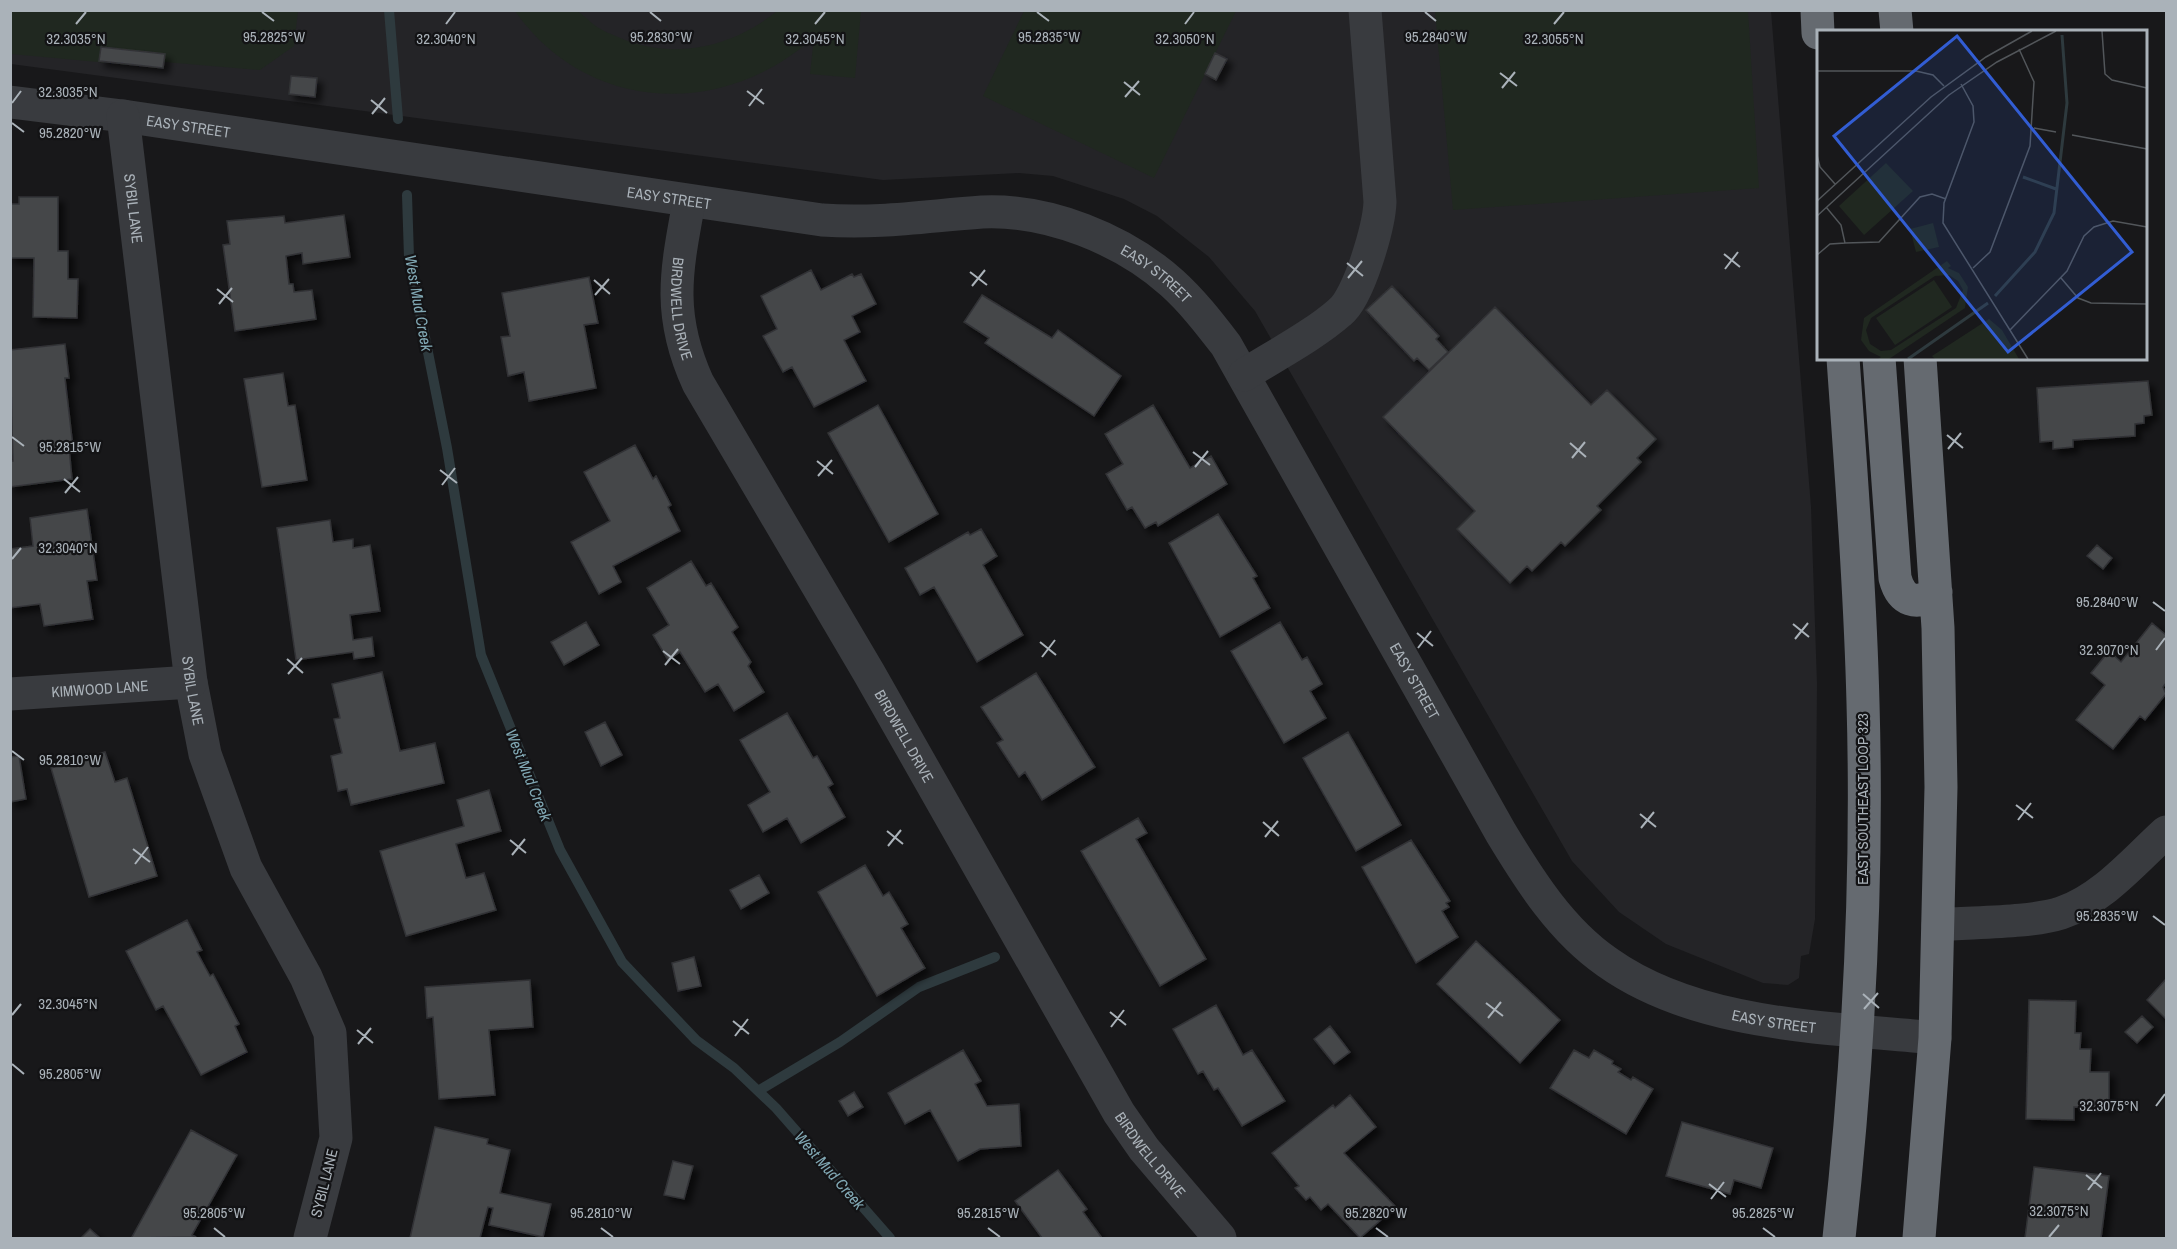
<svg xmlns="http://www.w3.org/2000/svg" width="2177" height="1249" font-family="'Archivo Narrow',sans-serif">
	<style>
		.built { fill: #242427 }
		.green { fill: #202820 }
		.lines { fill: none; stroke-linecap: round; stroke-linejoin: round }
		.stream { stroke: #2e3a3e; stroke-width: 10 }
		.building { fill: #44464a; stroke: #323336; stroke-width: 1.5; filter: url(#shadow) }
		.minor { stroke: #393b3f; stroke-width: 33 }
		.highway { stroke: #656a70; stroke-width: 33 }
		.ticks { fill: none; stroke: #aab2b9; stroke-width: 2 }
		.labels { text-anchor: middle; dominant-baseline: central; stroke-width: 4.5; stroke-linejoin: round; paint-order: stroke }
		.street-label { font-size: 15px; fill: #aab2b9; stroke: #131315 }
		.water-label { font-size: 16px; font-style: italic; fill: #81a8b4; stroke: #131315 }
		.inset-river { fill: none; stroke: #2e3a3e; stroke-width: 3 }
		.inset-road { fill: none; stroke: #52565a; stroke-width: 1.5 }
		.view { fill: #325dd3; fill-opacity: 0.15; stroke: #325dd3; stroke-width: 3 }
		.inset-edge { fill: none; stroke: #aab2b9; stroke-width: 3 }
		.ticks-label { font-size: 15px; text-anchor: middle; fill: #aab2b9; stroke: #131315; stroke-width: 4.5; stroke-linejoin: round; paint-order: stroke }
	</style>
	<defs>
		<filter id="shadow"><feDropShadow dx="5.5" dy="5.5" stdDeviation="3" flood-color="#0009"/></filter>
	</defs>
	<rect width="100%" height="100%" fill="#18181a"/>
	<path class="built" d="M 11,10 L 1771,11 L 1811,507 L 1817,684 L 1815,919 L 1809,954 L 1801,956 L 1799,978 L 1788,985 L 1763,983 L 1666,944 L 1619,912 L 1572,861 L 1255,311 L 1209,257 L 1157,216 L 1124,199 L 1053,176 L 1019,173 L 883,180 L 11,64 Z"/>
	<path class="green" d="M 10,11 L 298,11 L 294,46 L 260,70 L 164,62 L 163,68 L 11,54 Z
		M 515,11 C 527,10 565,7 575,10 C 582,13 590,22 597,27 C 603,31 611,34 618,37 C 672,61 732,48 777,11 L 861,11 L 855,78 L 810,74 L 814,37 C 724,119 587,114 515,11 Z
		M 1024,11 L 1236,11 L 1154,178 L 983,96 Z
		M 1435,11 L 1748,11 L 1759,188 L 1453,210 Z"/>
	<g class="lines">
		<path class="stream" d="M 389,10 L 398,119
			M 407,195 L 409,257 L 447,448 L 481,655 L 560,850 L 622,962 L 696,1040 L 734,1068 L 776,1108 L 890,1238
			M 758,1091 L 840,1042 L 919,987 L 995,957"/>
	</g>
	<path class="building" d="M 101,47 L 165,54 L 163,68 L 99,61 Z
		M 1215,53 L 1227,59 L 1216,80 L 1205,74 Z
		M 291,76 L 317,78 L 315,97 L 289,94 Z
		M 19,197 L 58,197 L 58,251 L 68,251 L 68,279 L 78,279 L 77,318 L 33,317 L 34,258 L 10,258 L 10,204 L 19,204 Z
		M 344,215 L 350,257 L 303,264 L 302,253 L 286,256 L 289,284 L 293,284 L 294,292 L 312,290 L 316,319 L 235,331 L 223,245 L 230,244 L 227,221 L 284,216 L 285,223 Z
		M 811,270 L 821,290 L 852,274 L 854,277 L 861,274 L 876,304 L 852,316 L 860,332 L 844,340 L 866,381 L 814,407 L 792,367 L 783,372 L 763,336 L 777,329 L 761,296 Z
		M 589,277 L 598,323 L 584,325 L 596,388 L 529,401 L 524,372 L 508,376 L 501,337 L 510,336 L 502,293 Z
		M 1392,286 L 1439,336 L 1436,339 L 1448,352 L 1429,370 L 1417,358 L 1414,361 L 1366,310 Z
		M 982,295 L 1052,338 L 1058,330 L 1121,376 L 1094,416 L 985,343 L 989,338 L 964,322 Z
		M 1495,307 L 1591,405 L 1607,390 L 1656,439 L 1637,458 L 1641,462 L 1597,506 L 1601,510 L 1565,546 L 1561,542 L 1532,571 L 1527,566 L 1510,583 L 1457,529 L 1475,511 L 1383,417 Z
		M 65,344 L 69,378 L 65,378 L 73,447 L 69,447 L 72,479 L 10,487 L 10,461 L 13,461 L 10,350 Z
		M 283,373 L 288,406 L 295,405 L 307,480 L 262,487 L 244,379 Z
		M 2148,381 L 2152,415 L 2144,416 L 2144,423 L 2135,424 L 2135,436 L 2073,440 L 2073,447 L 2053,449 L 2053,441 L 2040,442 L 2037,388 Z
		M 878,405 L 938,514 L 889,542 L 828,433 Z
		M 1153,405 L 1190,468 L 1211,456 L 1227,484 L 1158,526 L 1156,522 L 1145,528 L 1132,507 L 1127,510 L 1106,474 L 1123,464 L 1105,434 Z
		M 635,445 L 653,479 L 656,476 L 671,505 L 668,507 L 680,531 L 613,566 L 621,582 L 599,594 L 571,542 L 610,521 L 584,472 Z
		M 87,509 L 97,580 L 87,581 L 93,619 L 44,626 L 40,604 L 10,608 L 10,549 L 33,546 L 30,518 Z
		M 1218,514 L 1257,576 L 1253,578 L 1270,608 L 1220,637 L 1169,543 Z
		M 330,520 L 333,542 L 353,539 L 353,548 L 370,545 L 380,611 L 350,615 L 353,640 L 372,637 L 374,656 L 354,659 L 353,652 L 296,660 L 277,528 Z
		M 981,529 L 997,556 L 983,565 L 1023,635 L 977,662 L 934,587 L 920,595 L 905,568 L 968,532 L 970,535 Z
		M 2097,545 L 2112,558 L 2103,569 L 2087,556 Z
		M 691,561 L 706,586 L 711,583 L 738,627 L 732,632 L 751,662 L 748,666 L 764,692 L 734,711 L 718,684 L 705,692 L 680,652 L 668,660 L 653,635 L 669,625 L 647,588 Z
		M 586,622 L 599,645 L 564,665 L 551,642 Z
		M 1280,622 L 1302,660 L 1307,657 L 1322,684 L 1310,691 L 1326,718 L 1284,743 L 1231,651 Z
		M 2152,623 L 2166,635 L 2166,683 L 2163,687 L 2166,694 L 2145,720 L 2140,716 L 2113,749 L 2076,720 L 2105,685 L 2091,673 L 2109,651 L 2121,662 Z
		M 382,672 L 400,751 L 435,743 L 444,783 L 351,805 L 347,789 L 338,791 L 331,756 L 342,753 L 334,719 L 340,718 L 332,684 Z
		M 1036,673 L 1095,767 L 1042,800 L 1025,772 L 1019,777 L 997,743 L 1003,740 L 981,707 Z
		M 787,713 L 813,758 L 817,756 L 833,784 L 828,787 L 845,817 L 801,843 L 787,818 L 763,832 L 748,805 L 770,792 L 740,740 Z
		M 605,722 L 622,755 L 601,766 L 585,732 Z
		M 1348,732 L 1401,825 L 1356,851 L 1303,758 Z
		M 105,752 L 115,782 L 127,778 L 157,876 L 89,897 L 51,768 Z
		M 19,756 L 26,799 L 10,802 L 10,757 Z
		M 489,790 L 501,831 L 456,844 L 466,878 L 484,873 L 496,910 L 406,936 L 380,851 L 464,826 L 457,800 Z
		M 1138,818 L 1147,833 L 1136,839 L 1206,959 L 1160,986 L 1081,851 Z
		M 1411,840 L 1450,901 L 1446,903 L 1449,907 L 1442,911 L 1458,937 L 1416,963 L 1362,867 Z
		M 865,865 L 883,896 L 889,892 L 908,924 L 901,928 L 925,968 L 877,996 L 818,892 Z
		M 759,875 L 769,893 L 741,909 L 730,890 Z
		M 187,920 L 202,950 L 197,952 L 210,976 L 213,974 L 239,1024 L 235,1026 L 247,1052 L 201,1075 L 163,1006 L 156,1010 L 126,951 Z
		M 1476,941 L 1560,1020 L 1520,1063 L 1437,984 Z
		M 694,957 L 701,986 L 678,991 L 672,963 Z
		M 2166,979 L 2166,1019 L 2147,1000 Z
		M 530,980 L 533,1027 L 489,1030 L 495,1095 L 439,1099 L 433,1017 L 427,1018 L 425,987 Z
		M 2029,1000 L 2076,1001 L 2075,1033 L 2081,1033 L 2080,1049 L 2091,1049 L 2090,1072 L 2109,1072 L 2109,1108 L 2074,1107 L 2074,1120 L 2026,1119 Z
		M 1216,1005 L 1243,1055 L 1252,1050 L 1285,1101 L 1242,1126 L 1218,1088 L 1214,1090 L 1203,1071 L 1198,1074 L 1173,1029 Z
		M 2142,1016 L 2153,1027 L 2137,1043 L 2125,1032 Z
		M 1330,1026 L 1350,1052 L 1334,1064 L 1314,1039 Z
		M 963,1050 L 981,1081 L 975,1084 L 987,1106 L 1019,1104 L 1021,1146 L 980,1149 L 958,1161 L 930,1110 L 905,1124 L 888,1093 Z
		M 1574,1050 L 1589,1058 L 1594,1050 L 1613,1061 L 1612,1064 L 1621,1069 L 1618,1072 L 1631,1080 L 1633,1077 L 1653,1089 L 1626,1134 L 1550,1088 Z
		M 854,1092 L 863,1107 L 848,1116 L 839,1101 Z
		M 1350,1095 L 1376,1127 L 1344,1153 L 1396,1207 L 1360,1238 L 1328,1204 L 1321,1210 L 1310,1197 L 1306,1200 L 1295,1188 L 1299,1186 L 1272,1153 L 1333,1105 L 1335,1108 Z
		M 1682,1122 L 1773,1148 L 1761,1188 L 1734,1180 L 1730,1194 L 1666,1176 Z
		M 435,1127 L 488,1139 L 487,1144 L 510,1150 L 500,1193 L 551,1204 L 543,1237 L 489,1225 L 493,1208 L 488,1207 L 480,1238 L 410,1238 Z
		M 191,1130 L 237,1155 L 192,1235 L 196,1237 L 134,1238 L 132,1237 Z
		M 673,1161 L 693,1166 L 684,1199 L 664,1195 Z
		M 2034,1167 L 2109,1176 L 2101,1238 L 2025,1238 Z
		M 1058,1170 L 1087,1209 L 1083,1212 L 1102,1238 L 1042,1238 L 1015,1201 Z
		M 90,1229 L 100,1238 L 81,1238 Z"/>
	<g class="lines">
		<g class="minor">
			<path id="s1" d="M 10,102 L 123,116 L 822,220 C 879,224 926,216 982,212 C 1048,209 1123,239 1172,283 C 1192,301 1209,323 1226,345 L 1501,833 C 1530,881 1561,930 1607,962 C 1698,1027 1828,1027 1935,1038"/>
			<path id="s2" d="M 123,116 L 191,682 L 205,754 L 246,868 L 306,977 L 330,1033 L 336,1138 L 310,1238"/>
			<path id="s3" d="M 689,202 C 676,272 667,315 698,383 L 869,673 L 1119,1113 L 1144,1149 L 1220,1238"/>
			<path d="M 1244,375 C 1274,356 1314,335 1340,312 C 1359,297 1379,226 1380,202 L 1365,10"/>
			<path id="s4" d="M 10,694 L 191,682"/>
			<path d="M 1938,925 C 1972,922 2030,923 2061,913 C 2103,899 2135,860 2166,832"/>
		</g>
		<path class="highway" d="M 1817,10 L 1818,33
			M 1895,10 L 1897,32
			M 1879,358 L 1895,578 C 1901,601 1917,607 1936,592
			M 1839,1238 C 1858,1065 1868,878 1863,703 C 1860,588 1851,473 1843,358
			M 1919,1238 L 1935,1038 L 1941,787 L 1938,628 L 1920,358"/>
	</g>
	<path class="ticks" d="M 262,12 L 274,21M 650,12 L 661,21M 1037,12 L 1049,21M 1425,12 L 1436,21M 76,24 L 86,12M 446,24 L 455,12M 815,24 L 825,12M 1185,24 L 1194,12M 1554,24 L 1564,12M 1500,73 L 1517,86M 1124,82 L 1140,95M 1502,88 L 1515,72M 747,91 L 764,104M 1125,97 L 1139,81M 371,100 L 387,113M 12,103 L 21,91M 749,106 L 762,89M 372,114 L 385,98M 12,123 L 24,132M 1724,254 L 1740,267M 1347,263 L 1363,276M 1725,269 L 1738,252M 970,272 L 987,285M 1348,278 L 1362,261M 594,280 L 610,294M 972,286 L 985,270M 217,289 L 233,302M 595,295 L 609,279M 219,304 L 232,288M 1947,435 L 1963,448M 12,437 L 24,446M 1570,443 L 1586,457M 1948,449 L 1961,433M 1193,452 L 1210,465M 1572,458 L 1585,442M 817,461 L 833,474M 1195,467 L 1208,451M 440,470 L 457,483M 818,476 L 832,460M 64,479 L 80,492M 442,485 L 455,468M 65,493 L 78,477M 12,559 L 21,548M 2153,602 L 2165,611M 1793,624 L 1809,637M 1417,633 L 1433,646M 1795,639 L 1808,623M 1040,642 L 1056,655M 1418,648 L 1431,631M 2156,650 L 2165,638M 663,651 L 680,664M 1042,657 L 1055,640M 287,659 L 303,673M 665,665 L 678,649M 288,674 L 302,658M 12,751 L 24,760M 2016,805 L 2033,818M 1640,814 L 1656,827M 2018,820 L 2031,803M 1263,822 L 1279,836M 1641,828 L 1654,812M 887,831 L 903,844M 1265,837 L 1278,821M 510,840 L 526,853M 888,846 L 901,830M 133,849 L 150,862M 512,855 L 525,839M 135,864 L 148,847M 2153,916 L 2165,925M 1863,994 L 1879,1008M 1486,1003 L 1503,1016M 1864,1009 L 1878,993M 1110,1012 L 1126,1025M 12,1015 L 21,1004M 1488,1018 L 1501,1002M 733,1021 L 749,1034M 1111,1027 L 1124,1010M 357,1030 L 373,1043M 735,1036 L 748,1019M 358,1044 L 371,1028M 12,1064 L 24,1074M 2156,1106 L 2165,1094M 2086,1175 L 2102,1188M 1709,1184 L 1726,1197M 2088,1190 L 2101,1173M 1711,1199 L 1724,1182M 214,1228 L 225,1237M 601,1228 L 613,1237M 988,1228 L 1000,1237M 1376,1228 L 1388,1237M 1763,1228 L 1775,1237M 2049,1237 L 2059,1225"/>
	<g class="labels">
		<g class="street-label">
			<text stroke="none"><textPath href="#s1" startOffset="180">EASY STREET</textPath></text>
			<text stroke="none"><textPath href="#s1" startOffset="666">EASY STREET</textPath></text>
			<text stroke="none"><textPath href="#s2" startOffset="93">SYBIL LANE</textPath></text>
			<text stroke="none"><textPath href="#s1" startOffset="1170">EASY STREET</textPath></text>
			<text stroke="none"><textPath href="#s3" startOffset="108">BIRDWELL DRIVE</textPath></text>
			<text stroke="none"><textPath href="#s1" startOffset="1656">EASY STREET</textPath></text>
			<text stroke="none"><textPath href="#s4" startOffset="90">KIMWOOD LANE</textPath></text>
			<text stroke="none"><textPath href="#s2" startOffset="579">SYBIL LANE</textPath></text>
			<text stroke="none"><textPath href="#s3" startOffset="594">BIRDWELL DRIVE</textPath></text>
			<text transform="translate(1862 799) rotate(-90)">EAST SOUTHEAST LOOP 323</text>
			<text stroke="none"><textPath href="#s1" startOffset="2178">EASY STREET</textPath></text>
			<text stroke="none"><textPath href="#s3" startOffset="1080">BIRDWELL DRIVE</textPath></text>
			<text transform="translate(324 1183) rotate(-76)">SYBIL LANE</text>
		</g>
		<g class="water-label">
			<text transform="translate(419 303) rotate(80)">West Mud Creek</text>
			<text transform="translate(529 775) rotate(68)">West Mud Creek</text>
			<text transform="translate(830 1170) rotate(49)">West Mud Creek</text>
		</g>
	</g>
	<g transform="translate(1817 30)">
		<rect width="330" height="330" fill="#18181a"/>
		<path d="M 69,133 L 96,161 L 47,205 L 22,176 ZM 116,193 L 122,217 L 99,222 L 93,199 ZM 130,231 L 134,236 L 131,238 L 142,243 L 151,257 L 148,278 L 72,329 L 61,329 L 64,327 L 52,321 L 44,310 L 47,288 ZM 132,245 L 141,251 L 146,260 L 139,278 L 74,320 L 64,321 L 53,314 L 49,300 L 54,288 L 118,246 ZM 117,250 L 135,277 L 78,315 L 59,288 ZM 172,289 L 185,300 L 202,329 L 118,329 L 115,326 Z" fill="#202820" fill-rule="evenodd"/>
		<path class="inset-river" d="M 206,147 L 239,159M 178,266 L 218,222 L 237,183 L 250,73 L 245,5M 91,329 L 171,273"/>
		<path class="inset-road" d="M 285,1 L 288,44 L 295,50 L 330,58M 0,41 L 99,41 L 116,45 L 127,56M 144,54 L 156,76 L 157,92 L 127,173 L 126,193 L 211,329M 217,98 L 239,102M 255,105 L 330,119M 0,125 L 3,137 L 18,154M 0,171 L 114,67 L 169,27 L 215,1M 0,186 L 132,65 L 180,32 L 239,1M 28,213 L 62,212 L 103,167 L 115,164 L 129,169M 0,225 L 13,214 L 28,213 L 24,195 L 9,177M 156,238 L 173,222 L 213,116 L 217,52 L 202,19M 244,248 L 261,268 L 274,273 L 330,274M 193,300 L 250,241 L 267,206 L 277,197 L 296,191 L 330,197"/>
		<path class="view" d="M 140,6 L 315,222 L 191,322 L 17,106 Z"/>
		<rect width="330" height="330" class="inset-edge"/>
	</g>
	<g class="ticks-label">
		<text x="1436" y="42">95.2840°W</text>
		<text x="274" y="42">95.2825°W</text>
		<text x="661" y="42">95.2830°W</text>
		<text x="1049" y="42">95.2835°W</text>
		<text x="76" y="44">32.3035°N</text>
		<text x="446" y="44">32.3040°N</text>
		<text x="815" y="44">32.3045°N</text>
		<text x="1185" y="44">32.3050°N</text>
		<text x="1554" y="44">32.3055°N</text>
		<text x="68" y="97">32.3035°N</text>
		<text x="70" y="138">95.2820°W</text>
		<text x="70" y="452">95.2815°W</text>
		<text x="68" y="553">32.3040°N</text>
		<text x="2107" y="607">95.2840°W</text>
		<text x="2109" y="655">32.3070°N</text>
		<text x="70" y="765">95.2810°W</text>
		<text x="2107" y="921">95.2835°W</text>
		<text x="68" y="1009">32.3045°N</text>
		<text x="70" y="1079">95.2805°W</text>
		<text x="2109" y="1111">32.3075°N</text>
		<text x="2059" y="1216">32.3075°N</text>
		<text x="214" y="1218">95.2805°W</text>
		<text x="601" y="1218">95.2810°W</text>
		<text x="988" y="1218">95.2815°W</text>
		<text x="1376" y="1218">95.2820°W</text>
		<text x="1763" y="1218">95.2825°W</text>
	</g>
	<rect width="2177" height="1249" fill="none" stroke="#aab2b9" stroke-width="24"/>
</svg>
